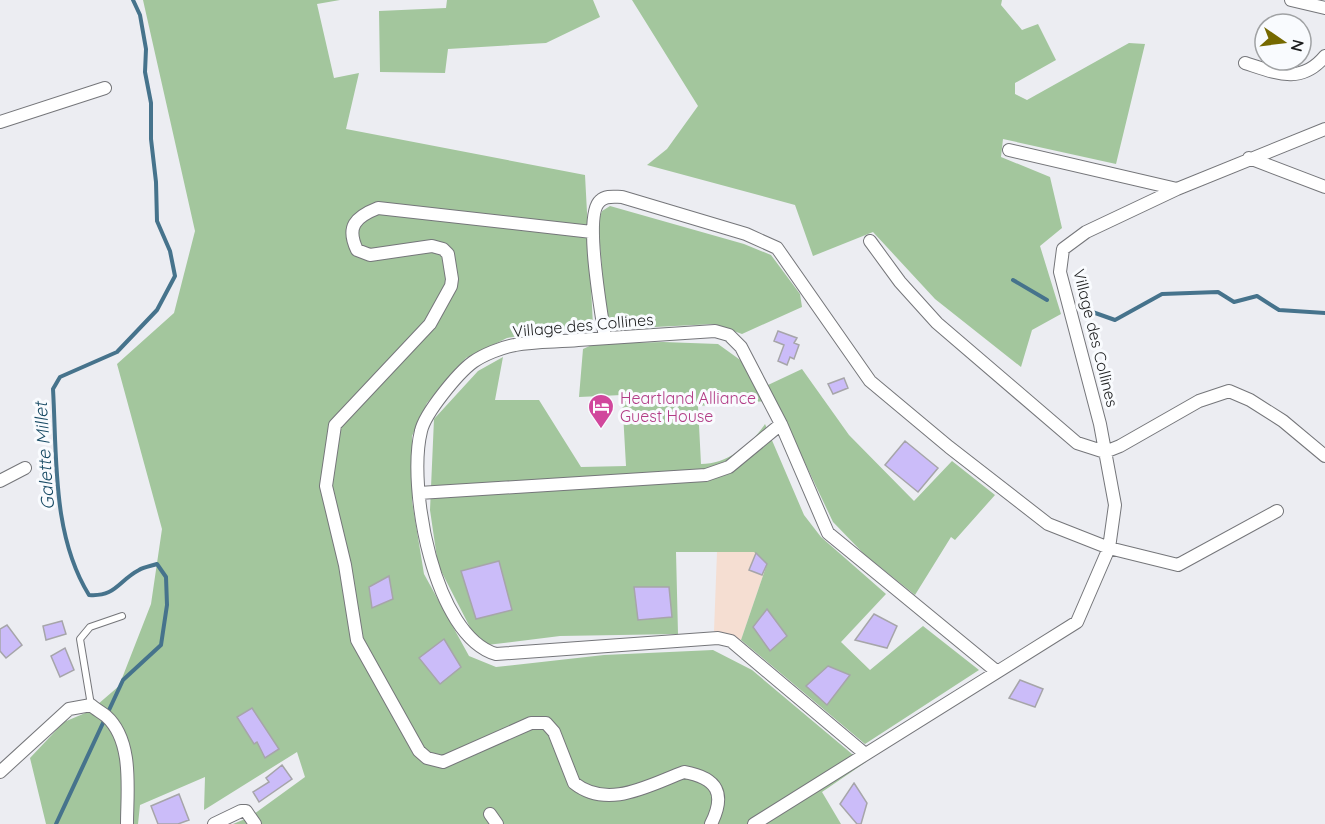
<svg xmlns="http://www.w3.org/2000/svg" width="1325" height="824" font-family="Quicksand,sans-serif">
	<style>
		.industrial { fill: #f5ded2 }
		.green { fill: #a3c69d }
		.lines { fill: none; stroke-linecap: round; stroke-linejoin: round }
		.stream { stroke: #46738c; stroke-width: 4 }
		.building { fill: #cbbcf9; stroke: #a6a5a9; stroke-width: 1.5 }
		.lane-casing { stroke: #75767a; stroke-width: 8 }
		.street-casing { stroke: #75767a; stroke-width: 14 }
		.lane { stroke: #fff; stroke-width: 6 }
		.street { stroke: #fff; stroke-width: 12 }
		.labels { text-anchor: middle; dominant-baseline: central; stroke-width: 6; stroke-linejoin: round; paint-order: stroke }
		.street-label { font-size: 16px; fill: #1b1c1d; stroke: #f9fbfe }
		.hotel-label { font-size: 16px; fill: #b23c85; stroke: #f9fbfe; text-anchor: start }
		.water-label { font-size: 18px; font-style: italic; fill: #174a64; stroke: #f9fbfe }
	</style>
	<rect width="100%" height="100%" fill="#ecedf2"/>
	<path class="industrial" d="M 717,552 L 755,552 L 767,564 L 741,640 L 714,631 Z"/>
	<path class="green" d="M 143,0 L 340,0 L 317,4 L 334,78 L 359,73 L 346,129 L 585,175 L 593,325 L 507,338 L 466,358 L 427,403 L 412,436 L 412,501 L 424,574 L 469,656 L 496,667 L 604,655 L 713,650 L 752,670 L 852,754 L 866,762 L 822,792 L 841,824 L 233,824 L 250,817 L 305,777 L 297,752 L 204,810 L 205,777 L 140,805 L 138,824 L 46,824 L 30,758 L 64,722 L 90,711 L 119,686 L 151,604 L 162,529 L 117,364 L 174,313 L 195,231 Z
		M 447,0 L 593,0 L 600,17 L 546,43 L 448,49 L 445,73 L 380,72 L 379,11 L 446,8 Z
		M 632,0 L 1002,0 L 1001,5 L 1022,30 L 1038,24 L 1056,60 L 1015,83 L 1015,94 L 1027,100 L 1129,43 L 1145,44 L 1116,164 L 1003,139 L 1001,157 L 1050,177 L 1062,228 L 1040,246 L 1061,314 L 1032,330 L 1021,367 L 935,299 L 873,232 L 813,256 L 795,205 L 647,165 L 667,149 L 698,106 Z
		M 610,206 L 744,244 L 771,255 L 800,294 L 802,307 L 742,334 L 714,324 L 616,329 L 606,316 L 598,222 L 602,211 Z
		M 663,342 L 718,344 L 743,362 L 766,401 L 698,406 L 701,464 C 727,464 751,445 765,424 L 804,515 L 821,537 L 886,594 L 841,642 L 870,670 L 923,626 L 979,670 L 865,744 L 741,640 L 767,564 L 754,552 L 676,552 L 678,634 L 560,636 L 487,645 L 476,639 L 438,565 L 430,510 L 434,419 L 478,371 L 503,357 L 495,400 L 539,400 L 581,467 L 626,466 L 622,395 L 579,397 L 583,349 L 594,344 Z
		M 802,369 L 849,435 L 914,501 L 952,461 L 995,495 L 955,540 L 951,537 L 915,595 L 864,554 L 833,522 L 768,385 Z"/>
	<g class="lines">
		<path class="stream" d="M 1013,280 L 1047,300
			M 1084,309 L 1115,320 L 1162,294 L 1218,292 L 1234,302 L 1257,296 L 1279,310 L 1325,313
			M 56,824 L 123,680 L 161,645 L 167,605 L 166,577 L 157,564 C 151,566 144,567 139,570 C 118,581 116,597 89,595 C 52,535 57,458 53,389 L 60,377 L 117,352 L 157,310 L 175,276 L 170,251 L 157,221 L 156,182 L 151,139 L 151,103 L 145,72 L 146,49 L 140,15 L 133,0"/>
	</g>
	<path class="building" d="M 778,331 L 797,338 L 794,343 L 799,345 L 794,359 L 790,357 L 787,365 L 778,361 L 784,345 L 774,341 Z
		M 844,378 L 848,388 L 833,394 L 828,384 Z
		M 905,441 L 938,468 L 918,492 L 885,465 Z
		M 756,553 L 767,564 L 762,575 L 749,570 Z
		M 499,561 L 512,610 L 476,619 L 461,571 Z
		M 389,576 L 393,599 L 372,608 L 369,587 Z
		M 634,587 L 669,587 L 672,617 L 638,620 Z
		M 767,609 L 787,636 L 770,651 L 753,627 Z
		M 874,614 L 897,626 L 887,648 L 855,640 Z
		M 62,621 L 66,634 L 46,640 L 43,626 Z
		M 7,625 L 22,645 L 6,658 L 0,651 L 0,629 Z
		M 444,639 L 461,667 L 440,684 L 419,658 Z
		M 65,648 L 74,670 L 60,677 L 51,656 Z
		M 828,666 L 850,675 L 827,705 L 806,686 Z
		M 1020,680 L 1043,689 L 1035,707 L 1009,698 Z
		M 252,708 L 279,749 L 265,758 L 257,742 L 254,744 L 237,717 Z
		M 282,765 L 292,779 L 259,802 L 253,792 L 269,782 L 266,778 Z
		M 854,783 L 867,803 L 861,824 L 857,824 L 840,804 Z
		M 179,794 L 189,820 L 178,824 L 158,824 L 151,806 Z"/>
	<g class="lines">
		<defs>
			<path id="lane" d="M 91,705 L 80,639 L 90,627 L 122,616"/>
			<path id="street" d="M 1291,0 L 1325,8
				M 1245,63 C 1276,73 1301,85 1325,56
				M 0,122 L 105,88
				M 1009,150 L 1177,189
				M 1249,158 L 1325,187
				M 592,232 L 378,208 C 355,217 346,227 357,250 L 370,255 L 432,246 L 443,249 L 448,254 L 452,279 L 451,286 L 430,324 L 335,425 L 326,486 L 345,565 L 357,640 L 419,751 L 427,758 L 443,762 L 531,723 L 546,723 L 554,732 L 574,783 C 608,810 649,785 684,772 C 718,778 726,794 711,824
				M 870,241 L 900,282 L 937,323 L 1077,443 L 1105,452 L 1120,446 L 1199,401 L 1229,391 L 1250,400 L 1283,421 L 1325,456
				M 605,338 C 602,315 583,215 600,201 C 606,195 615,197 622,197 L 746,234 L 777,248 L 870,381 L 949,447 L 1048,524 L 1109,548 L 1178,565 L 1277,511
				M 0,481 L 25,468
				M 419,493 L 706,475 L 729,467 L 781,424
				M 864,753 L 731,641 L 718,638 L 496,654 C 434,636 407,487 421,431 C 425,413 458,373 473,362 C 483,355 502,347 515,345 C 535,341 558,342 578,340 C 624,337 669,334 715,331 L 729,335 L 741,347 L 781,424 L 828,533 L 996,671
				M 0,772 L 69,709 L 91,705 C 95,709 101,712 106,716 C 134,741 127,791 127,824
				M 490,814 L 497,824
				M 214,824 L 241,811 L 246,811 L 255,824
				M 754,824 L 1077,622 L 1109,548 L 1115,505 L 1100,424 L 1060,272 L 1063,249 L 1086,232 L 1177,189 L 1325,129"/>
		</defs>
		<use href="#lane" class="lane-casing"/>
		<use href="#street" class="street-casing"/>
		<use href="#lane" class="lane"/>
		<use href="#street" class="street"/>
	</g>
	<defs>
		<symbol id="hotel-pin" viewBox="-11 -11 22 30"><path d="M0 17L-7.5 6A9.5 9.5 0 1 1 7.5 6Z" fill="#d1479c" stroke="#f9fbfe"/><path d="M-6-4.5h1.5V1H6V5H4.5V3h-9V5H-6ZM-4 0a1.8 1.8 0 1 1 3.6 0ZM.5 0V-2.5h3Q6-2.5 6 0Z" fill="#fff"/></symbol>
	</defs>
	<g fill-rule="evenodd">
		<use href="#hotel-pin" x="586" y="392" width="30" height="40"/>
	</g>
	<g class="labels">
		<g class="street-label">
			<text transform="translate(583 325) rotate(-5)">Village des Collines</text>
			<text transform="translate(1096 338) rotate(76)">Village des Collines</text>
		</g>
		<g class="hotel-label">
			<text x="620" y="398">Heartland Alliance<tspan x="620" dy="18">Guest House</tspan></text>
		</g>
		<g class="water-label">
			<text transform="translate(44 456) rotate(-94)">Galette Millet</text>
		</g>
	</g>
	<g transform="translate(1283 42) rotate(104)"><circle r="28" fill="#f9fbfe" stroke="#a0a2a4" stroke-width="1.5"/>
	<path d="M0-4.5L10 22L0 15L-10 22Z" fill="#766900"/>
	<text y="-9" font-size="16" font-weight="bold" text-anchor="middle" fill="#1b1c1d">N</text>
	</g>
</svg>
